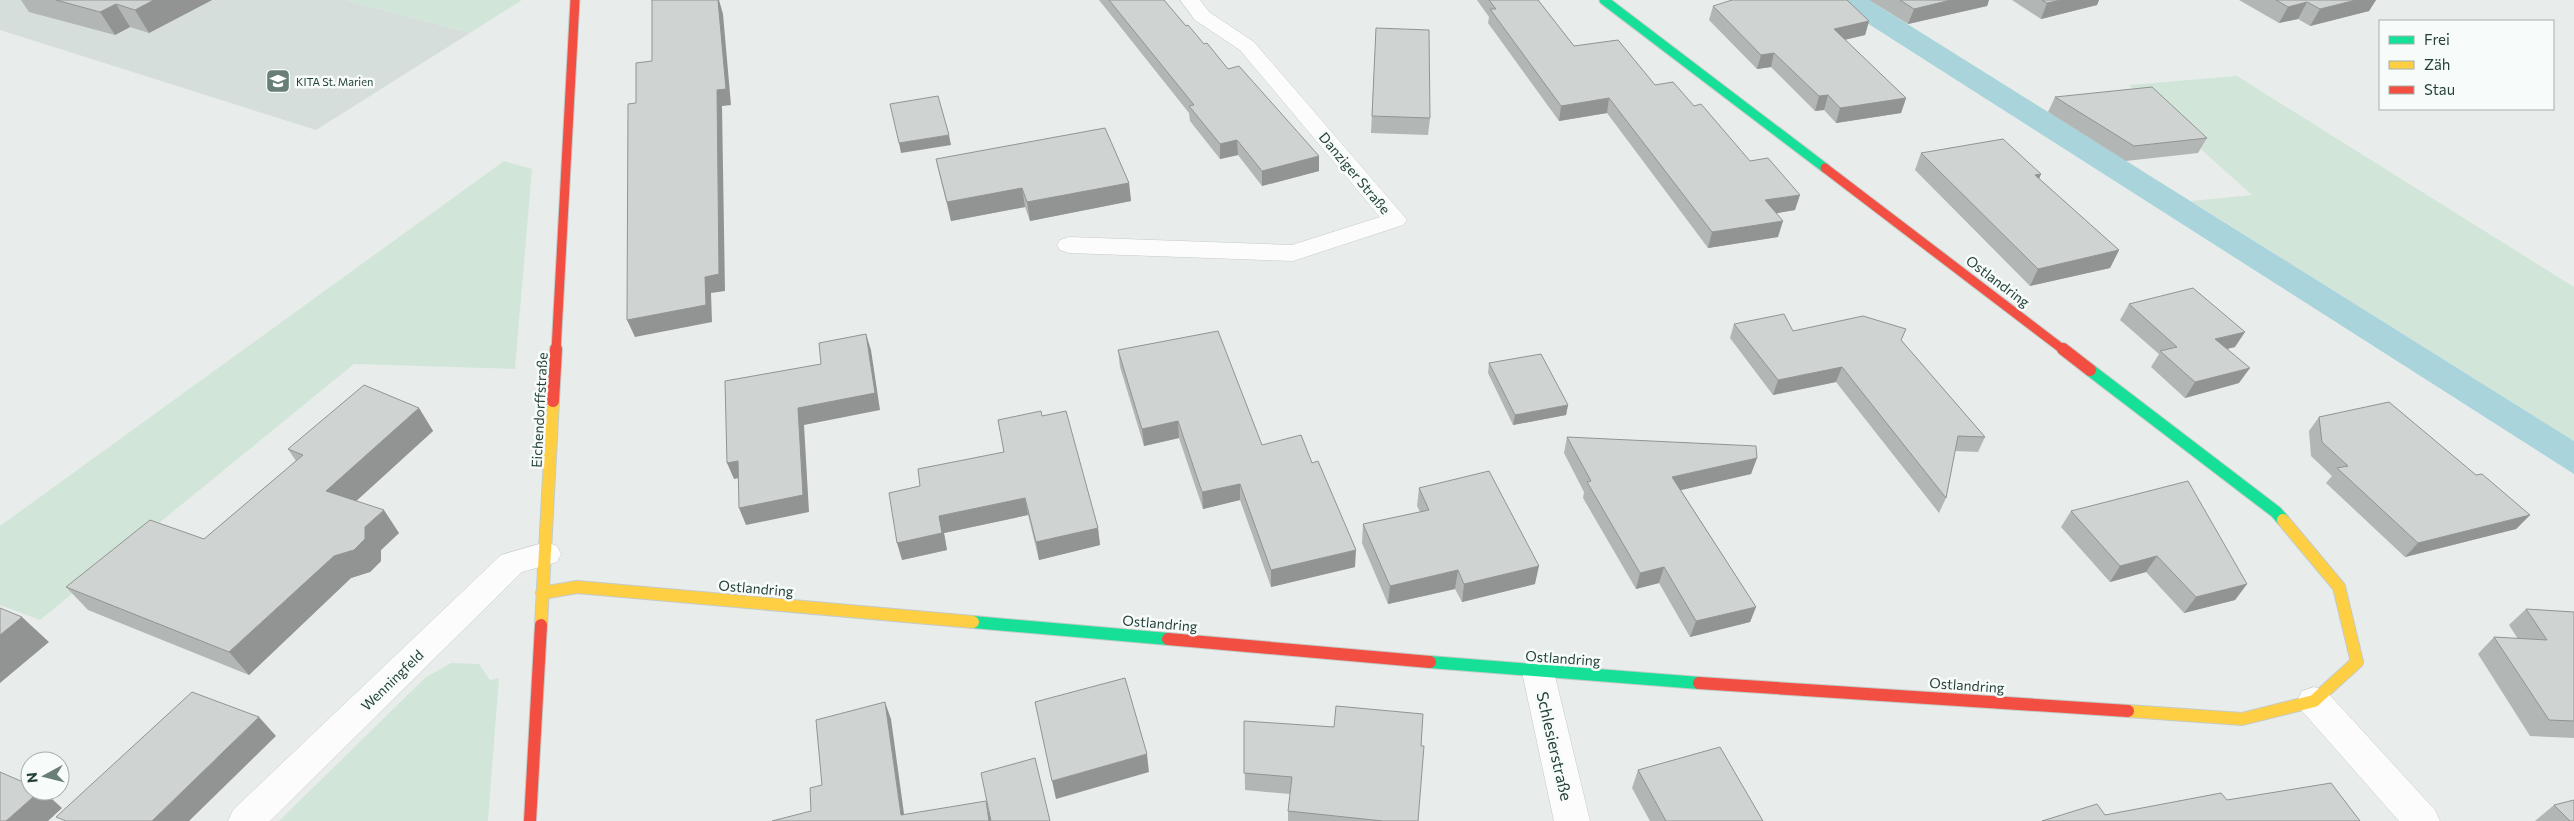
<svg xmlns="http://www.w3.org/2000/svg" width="2574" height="821" font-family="Commissioner,sans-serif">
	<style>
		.built { fill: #d6dedb }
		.green { fill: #d1e6d8 }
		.water { fill: #a9d4db }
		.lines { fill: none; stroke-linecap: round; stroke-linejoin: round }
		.street-casing { stroke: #c5cac8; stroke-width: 1 }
		.fast-far1-casing { stroke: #c3cbc8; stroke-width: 11 }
		.fast-casing { stroke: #c3cbc8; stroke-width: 14 }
		.slow-casing { stroke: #c3cbc8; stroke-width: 14 }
		.jam-far1-casing { stroke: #c3cbc8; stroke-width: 11 }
		.jam-casing { stroke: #c3cbc8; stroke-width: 14 }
		.street { fill: #fcfcfc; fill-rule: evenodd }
		.fast-far1 { stroke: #16e098; stroke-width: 9 }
		.fast { stroke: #16e098; stroke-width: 12 }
		.slow { stroke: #ffcf43; stroke-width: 12 }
		.jam-far1 { stroke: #f24e42; stroke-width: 9 }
		.jam { stroke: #f24e42; stroke-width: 12 }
		.wall { fill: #b2b6b5 }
		.shaded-wall { fill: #919493 }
		.building { fill: #cfd4d2; stroke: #919493 }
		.labels { text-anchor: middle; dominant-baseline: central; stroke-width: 5; stroke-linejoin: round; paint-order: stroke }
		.far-poi-label { font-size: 11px; fill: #24423a; stroke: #f7fbf9; text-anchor: start }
		.street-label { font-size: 14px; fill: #24423a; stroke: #f7fbf9 }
		.near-street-label { font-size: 16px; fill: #24423a; stroke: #f7fbf9 }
	</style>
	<rect width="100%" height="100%" fill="#e8edeb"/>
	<path class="built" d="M 0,0 L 346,0 L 470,33 L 316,130 L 0,30 Z"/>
	<path class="green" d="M 346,0 L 522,0 L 470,33 Z
		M 2237,76 L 2574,287 L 2574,441 L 2191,201 L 2252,195 L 2129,85 Z
		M 504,161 L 532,169 L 515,369 L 354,364 L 40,620 L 0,605 L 0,526 Z
		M 451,663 L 479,664 L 490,680 L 499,678 L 488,821 L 279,821 L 425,678 Z"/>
	<path class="water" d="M 1831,0 L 1869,0 L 2574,441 L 2574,474 Z"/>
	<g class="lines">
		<defs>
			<path id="street" d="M 1180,0 L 1200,0 L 1209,12 L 1254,42 L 1403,215 L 1407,220 L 1403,225 L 1293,261 L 1069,253 L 1060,250 L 1057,245 L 1060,240 L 1069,237 L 1292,245 L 1380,217 L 1240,50 L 1195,20 Z
				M 546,542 L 557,546 L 561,554 L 557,562 L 522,572 L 270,821 L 228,821 L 233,810 L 501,555 Z
				M 1538,658 L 1550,662 L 1554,672 L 1590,821 L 1554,821 L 1522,672 L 1526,662 Z
				M 2314,687 L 2326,691 L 2435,810 L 2440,821 L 2399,821 L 2302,711 L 2297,701 L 2302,691 Z"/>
			<path id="fast-far1" d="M 1604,0 L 1825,168"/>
			<path id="fast" d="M 2090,370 L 2276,512 L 2283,520
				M 973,622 L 1168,639
				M 1430,662 L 1699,683"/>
			<path id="slow" d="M 542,593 L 577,587 L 973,622
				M 541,625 L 553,401
				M 2128,711 L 2242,719 L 2314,701 L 2357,662 L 2339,587 L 2283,520"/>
			<path id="jam-far1" d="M 1825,168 L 2065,351
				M 556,351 L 575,0"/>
			<path id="jam" d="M 2063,349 L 2090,370
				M 553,401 L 556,349
				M 1168,639 L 1430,662
				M 1699,683 L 2128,711
				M 530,821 L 541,625"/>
		</defs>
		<use href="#street" class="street-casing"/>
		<use href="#fast-far1" class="fast-far1-casing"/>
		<use href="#fast" class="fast-casing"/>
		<use href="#slow" class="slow-casing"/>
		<use href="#jam-far1" class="jam-far1-casing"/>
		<use href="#jam" class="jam-casing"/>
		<use href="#street" class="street"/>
		<use href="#fast-far1" class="fast-far1"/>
		<use href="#fast" class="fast"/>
		<use href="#slow" class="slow"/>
		<use href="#jam-far1" class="jam-far1"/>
		<use href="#jam" class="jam"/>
	</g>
	<path class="wall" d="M 21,0 L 212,0 L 149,33 L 130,27 L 115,35 L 29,12 Z
		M 1099,0 L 1164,0 L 1186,26 L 1228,69 L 1319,171 L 1262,186 L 1238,155 L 1220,159 L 1190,121 L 1189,113 Z
		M 1477,0 L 1538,0 L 1574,46 L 1655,85 L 1694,106 L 1750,161 L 1795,210 L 1776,213 L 1778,237 L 1708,248 L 1607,113 L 1559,121 L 1488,23 L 1489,17 Z
		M 1869,0 L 1989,0 L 1987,6 L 1908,24 Z
		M 2012,0 L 2099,0 L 2097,5 L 2041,19 Z
		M 2239,0 L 2376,0 L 2369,11 L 2310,26 L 2298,19 L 2279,23 Z
		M 1713,6 L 1869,21 L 1865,35 L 1845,40 L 1906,98 L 1901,113 L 1836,123 L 1824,110 L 1815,111 L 1771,67 L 1757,69 L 1709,20 Z
		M 1376,28 L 1430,118 L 1428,135 L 1371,133 Z
		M 2055,97 L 2207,138 L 2198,153 L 2126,161 L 2048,112 Z
		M 1921,153 L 2041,174 L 2039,179 L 2119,250 L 2110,268 L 2030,286 L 1915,170 Z
		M 936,159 L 1129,183 L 1131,201 L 1030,221 L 1025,207 L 951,221 L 940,177 Z
		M 2129,304 L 2235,347 L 2227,349 L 2239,383 L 2185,398 L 2151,367 L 2159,354 L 2120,320 Z
		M 1734,324 L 1793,331 L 1901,340 L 1985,437 L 1978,452 L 1955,451 L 1946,498 L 1939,513 L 1836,382 L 1773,395 L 1730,338 Z
		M 1118,350 L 1262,445 L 1355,567 L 1271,587 L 1240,500 L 1203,509 L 1179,438 L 1144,446 L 1120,367 Z
		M 1489,363 L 1568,405 L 1566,415 L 1513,425 L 1488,373 Z
		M 419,408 L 433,431 L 356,501 L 399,533 L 381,550 L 381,561 L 370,572 L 351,578 L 249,675 L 88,610 L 66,587 L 204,539 L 296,461 L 288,449 Z
		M 1042,416 L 1098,528 L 1100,545 L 1039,560 L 1028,515 L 944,533 L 947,550 L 902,560 L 1004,452 Z
		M 2319,417 L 2476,475 L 2530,515 L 2516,529 L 2405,557 L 2326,483 L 2332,476 L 2311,456 L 2309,431 Z
		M 1567,437 L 1757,458 L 1751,474 L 1681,490 L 1756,607 L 1750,622 L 1690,637 L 1659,583 L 1636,589 L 1583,498 L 1584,492 L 1564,453 Z
		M 1419,488 L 1535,584 L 1462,602 L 1455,589 L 1388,604 L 1362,543 L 1363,524 L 1420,512 L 1417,506 Z
		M 2071,511 L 2247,584 L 2235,600 L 2184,613 L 2146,572 L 2110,582 L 2061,527 Z
		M 2526,609 L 2574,612 L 2574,738 L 2530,736 L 2478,654 L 2494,637 L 2518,639 L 2509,625 Z
		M 1244,721 L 1418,821 L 1288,821 L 1288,811 L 1290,794 L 1245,790 Z
		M 1638,770 L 1763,821 L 1650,821 L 1632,788 Z
		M 2554,805 L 2574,821 L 2535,821 Z"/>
	<path class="shaded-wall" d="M 154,0 L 212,0 L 149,33 L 135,10 Z
		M 716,0 L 719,0 L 723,14 L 731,105 L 722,106 L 725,291 L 711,293 L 712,322 L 635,337 L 627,320 L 705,277 Z
		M 1951,0 L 1989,0 L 1987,6 L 1908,24 L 1914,9 Z
		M 2061,0 L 2099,0 L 2097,5 L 2041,19 L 2047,3 Z
		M 2356,0 L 2376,0 L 2369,11 L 2310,26 L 2320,9 Z
		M 2307,2 L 2298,19 L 2279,23 L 2288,7 Z
		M 116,4 L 130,27 L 115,35 L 100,12 Z
		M 1869,21 L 1865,35 L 1830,43 L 1834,29 Z
		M 1774,53 L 1771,67 L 1757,69 L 1761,55 Z
		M 1828,95 L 1824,110 L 1815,111 L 1819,96 Z
		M 1609,98 L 1607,113 L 1559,121 L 1561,106 Z
		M 1906,98 L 1901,113 L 1836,123 L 1840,108 Z
		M 949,135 L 951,145 L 901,153 L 899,143 Z
		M 1237,140 L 1238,155 L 1220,159 L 1220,144 Z
		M 1319,156 L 1319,171 L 1262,186 L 1262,171 Z
		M 2041,174 L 2034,191 L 2035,175 Z
		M 1129,183 L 1131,201 L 1030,221 L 1027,202 Z
		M 1022,188 L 1025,207 L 951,221 L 947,202 Z
		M 1800,195 L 1795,210 L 1761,216 L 1765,200 Z
		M 1783,221 L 1778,237 L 1708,248 L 1712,232 Z
		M 2119,250 L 2110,268 L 2030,286 L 2038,269 Z
		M 2245,332 L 2235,347 L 2206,354 L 2215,339 Z
		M 866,334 L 871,350 L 880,410 L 804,425 L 809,512 L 746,525 L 739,508 L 798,408 Z
		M 1842,367 L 1836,382 L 1773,395 L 1778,380 Z
		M 2250,368 L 2239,383 L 2185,398 L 2195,382 Z
		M 1568,405 L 1566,415 L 1513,425 L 1515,415 Z
		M 419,408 L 433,431 L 342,514 L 326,491 Z
		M 1178,421 L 1179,438 L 1144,446 L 1142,429 Z
		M 1757,458 L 1751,474 L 1668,493 L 1672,477 Z
		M 738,461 L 744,477 L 734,479 L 727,463 Z
		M 1240,484 L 1240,500 L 1203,509 L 1202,492 Z
		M 1025,498 L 1028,515 L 944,533 L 947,550 L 902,560 L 897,543 L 939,516 Z
		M 384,510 L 399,533 L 381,550 L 381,561 L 370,572 L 351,578 L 249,675 L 229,652 Z
		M 2530,515 L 2516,529 L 2405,557 L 2418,543 Z
		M 1098,528 L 1100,545 L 1039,560 L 1036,542 Z
		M 1356,550 L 1355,567 L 1271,587 L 1271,570 Z
		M 2157,556 L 2146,572 L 2110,582 L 2120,566 Z
		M 1539,566 L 1535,584 L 1462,602 L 1464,584 Z
		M 1664,567 L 1659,583 L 1636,589 L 1640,573 Z
		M 1458,570 L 1455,589 L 1388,604 L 1390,586 Z
		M 2247,584 L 2235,600 L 2184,613 L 2196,597 Z
		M 1756,607 L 1750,622 L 1690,637 L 1696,621 Z
		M 22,617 L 49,642 L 0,683 L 0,635 Z
		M 885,702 L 891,719 L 905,821 L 901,815 Z
		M 259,717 L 276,736 L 189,821 L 152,821 Z
		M 1147,754 L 1149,772 L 1056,799 L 1052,781 Z
		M 40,791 L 43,791 L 62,808 L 48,821 L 6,821 Z
		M 986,801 L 991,821 L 989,821 Z"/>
	<path class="building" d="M 56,0 L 154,0 L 135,10 L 116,4 L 100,12 Z
		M 652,0 L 718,0 L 726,89 L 717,90 L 719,274 L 705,277 L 706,305 L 627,320 L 628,104 L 636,103 L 636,63 L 652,61 Z
		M 1109,0 L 1164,0 L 1186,26 L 1188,25 L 1204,44 L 1207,43 L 1228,69 L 1239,66 L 1319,156 L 1262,171 L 1237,140 L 1220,144 L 1189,106 L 1194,105 Z
		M 1489,0 L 1538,0 L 1574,46 L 1618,40 L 1655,85 L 1673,82 L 1694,106 L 1701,104 L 1750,161 L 1768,158 L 1800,195 L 1765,200 L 1783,221 L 1712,232 L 1609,98 L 1561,106 L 1490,9 L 1496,9 Z
		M 1732,0 L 1847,0 L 1869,21 L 1834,29 L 1906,98 L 1840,108 L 1828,95 L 1819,96 L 1774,53 L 1761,55 L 1713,6 Z
		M 1900,0 L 1951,0 L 1914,9 Z
		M 2042,0 L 2061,0 L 2047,3 Z
		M 2276,0 L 2356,0 L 2320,9 L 2307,2 L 2288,7 Z
		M 1376,28 L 1429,30 L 1430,118 L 1372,116 Z
		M 2152,87 L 2207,138 L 2134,146 L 2055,97 Z
		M 938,96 L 949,135 L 899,143 L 890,104 Z
		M 1105,128 L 1129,183 L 1027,202 L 1022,188 L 947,202 L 936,159 Z
		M 2003,139 L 2041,174 L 2035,175 L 2119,250 L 2038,269 L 1921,153 Z
		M 2193,288 L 2245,332 L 2215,339 L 2250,368 L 2195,382 L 2160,351 L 2177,347 L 2129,304 Z
		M 1784,314 L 1793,331 L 1863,316 L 1906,329 L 1901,340 L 1985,437 L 1958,436 L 1946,498 L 1842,367 L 1778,380 L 1734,324 Z
		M 1218,331 L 1262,445 L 1301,435 L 1312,463 L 1318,461 L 1356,550 L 1271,570 L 1240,484 L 1202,492 L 1178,421 L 1142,429 L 1118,350 Z
		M 866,334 L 875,393 L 798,408 L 803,495 L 739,508 L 738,461 L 727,463 L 725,381 L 821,364 L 819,343 Z
		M 1541,354 L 1568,405 L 1515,415 L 1489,363 Z
		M 364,385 L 419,408 L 326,491 L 384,510 L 365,527 L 365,539 L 354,550 L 334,556 L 229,652 L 66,587 L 150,520 L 204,539 L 303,455 L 288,449 Z
		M 2389,402 L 2476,475 L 2482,474 L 2530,515 L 2418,543 L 2337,468 L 2348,466 L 2322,442 L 2319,417 Z
		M 1041,411 L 1042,416 L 1066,411 L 1098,528 L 1036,542 L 1025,498 L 939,516 L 942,533 L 897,543 L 889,493 L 920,486 L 918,469 L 1004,452 L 998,420 Z
		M 1567,437 L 1756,446 L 1757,458 L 1672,477 L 1756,607 L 1696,621 L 1664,567 L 1640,573 L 1587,482 L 1591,481 Z
		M 1489,471 L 1539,566 L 1464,584 L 1458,570 L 1390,586 L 1363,524 L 1429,510 L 1419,488 Z
		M 2188,481 L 2247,584 L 2196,597 L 2157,556 L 2120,566 L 2071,511 Z
		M 0,608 L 22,617 L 0,635 Z
		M 2526,609 L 2574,612 L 2574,721 L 2549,720 L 2494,637 L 2547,640 Z
		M 1125,678 L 1147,754 L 1052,781 L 1035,702 Z
		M 192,692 L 259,717 L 152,821 L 66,821 L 56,817 Z
		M 885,702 L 901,815 L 986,801 L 989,821 L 772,821 L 811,811 L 810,788 L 822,785 L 816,720 Z
		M 1336,706 L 1423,714 L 1421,746 L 1424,746 L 1418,821 L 1383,821 L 1288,811 L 1292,777 L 1244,773 L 1244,721 L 1334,727 Z
		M 1720,747 L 1763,821 L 1666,821 L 1638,770 Z
		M 1035,758 L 1050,821 L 991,821 L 981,773 Z
		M 0,772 L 30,785 L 30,791 L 40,791 L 6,821 L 0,821 Z
		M 2331,783 L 2360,821 L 2042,821 L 2097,804 L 2105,815 L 2221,793 L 2227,800 Z
		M 2574,800 L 2574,821 L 2570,821 L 2554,805 Z"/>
	<defs>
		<symbol id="school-square" viewBox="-11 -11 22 22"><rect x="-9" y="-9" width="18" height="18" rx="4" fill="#697e78" stroke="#f7fbf9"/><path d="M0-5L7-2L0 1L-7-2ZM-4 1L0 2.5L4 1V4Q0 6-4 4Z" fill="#fff"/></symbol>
	</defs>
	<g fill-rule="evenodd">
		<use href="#school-square" x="264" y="67" width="28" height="28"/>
	</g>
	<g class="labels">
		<g class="far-poi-label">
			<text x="296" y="81">KITA St. Marien</text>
		</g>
		<g class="street-label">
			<text transform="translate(1355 173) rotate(50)">Danziger Straße</text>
			<text transform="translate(1998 281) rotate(37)">Ostlandring</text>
			<text transform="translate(539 410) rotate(-87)">Eichendorffstraße</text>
			<text transform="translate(756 588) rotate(5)">Ostlandring</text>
			<text transform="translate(1160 623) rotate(5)">Ostlandring</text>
			<text transform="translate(1563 658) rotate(4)">Ostlandring</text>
			<text transform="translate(392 680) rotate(-44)">Wenningfeld</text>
			<text transform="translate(1967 685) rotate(4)">Ostlandring</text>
		</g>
		<g class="near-street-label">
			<text transform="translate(1555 746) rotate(77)">Schlesierstraße</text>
		</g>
	</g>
	<rect x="2379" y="20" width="175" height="90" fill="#f7fbf9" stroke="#a3b1ad"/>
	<rect x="2389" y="36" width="25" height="8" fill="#16e098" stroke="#a3b1ad"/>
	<text x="2424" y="45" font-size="15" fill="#24423a">Frei</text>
	<rect x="2389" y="61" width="25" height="8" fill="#ffcf43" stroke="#a3b1ad"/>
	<text x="2424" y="70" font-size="15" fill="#24423a">Zäh</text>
	<rect x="2389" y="86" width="25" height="8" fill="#f24e42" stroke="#a3b1ad"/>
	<text x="2424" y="95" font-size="15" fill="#24423a">Stau</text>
	<g transform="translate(45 776) rotate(263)"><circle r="24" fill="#f7fbf9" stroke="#a3b1ad"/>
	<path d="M0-4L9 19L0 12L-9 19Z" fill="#697e78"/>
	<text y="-8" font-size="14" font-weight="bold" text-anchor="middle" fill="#24423a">N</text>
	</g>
</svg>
